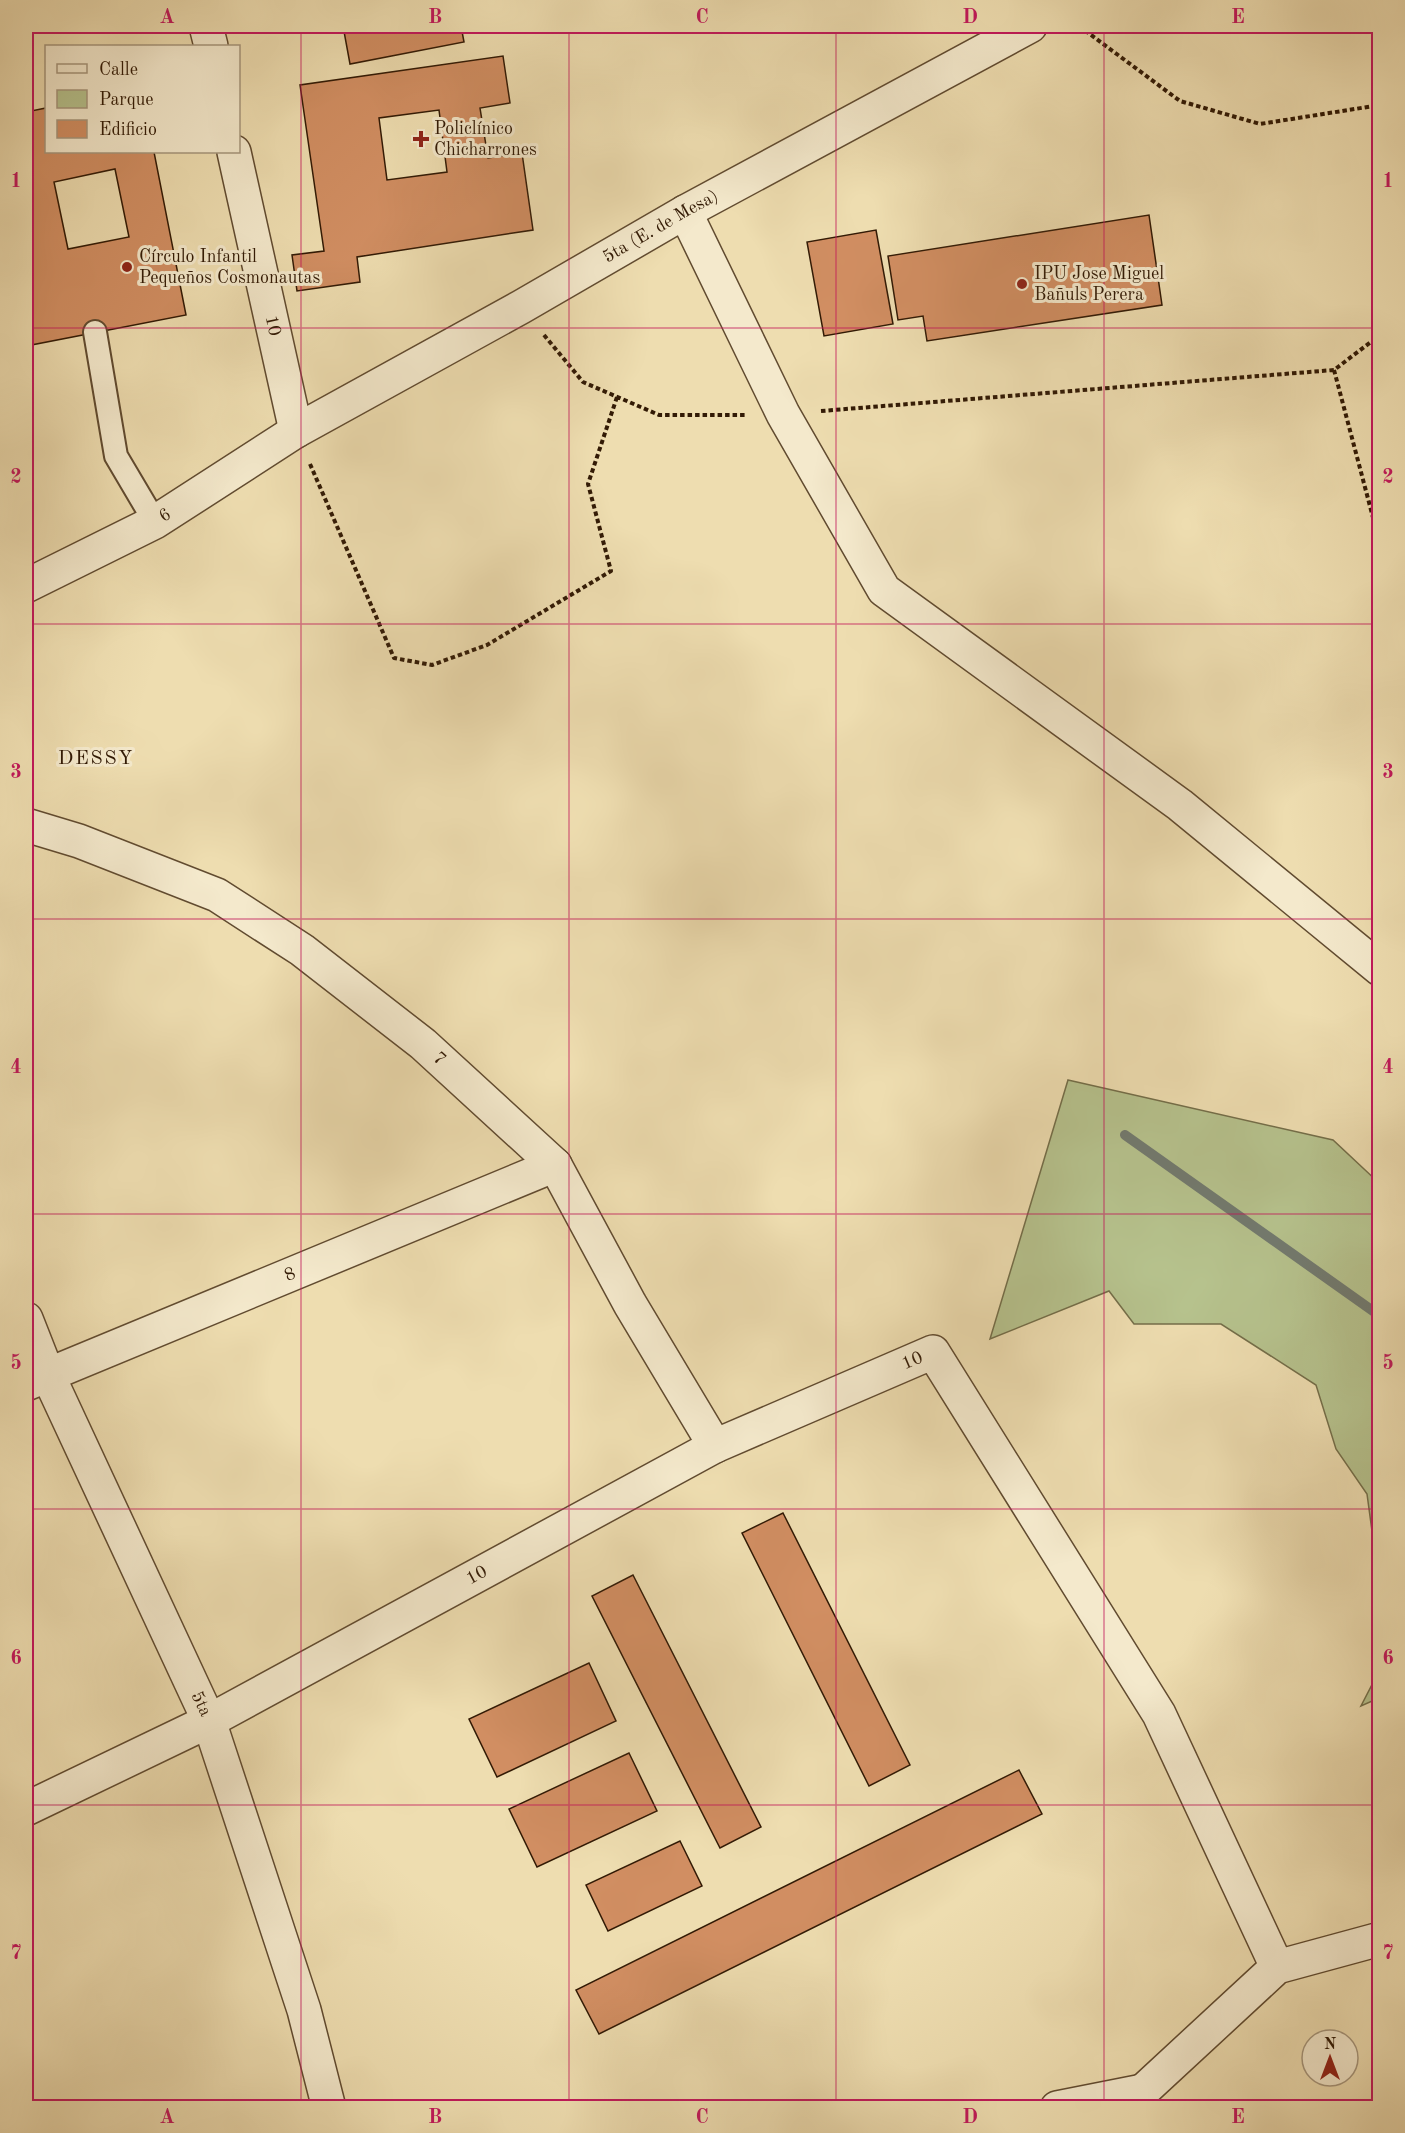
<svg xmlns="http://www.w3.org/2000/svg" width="1405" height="2133" font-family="'Old Standard TT',serif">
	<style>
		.green { fill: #b6c28d; stroke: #746e49; stroke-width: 1.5 }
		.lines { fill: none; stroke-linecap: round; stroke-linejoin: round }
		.stream { stroke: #727a6f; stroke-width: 10 }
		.building { fill: #d18e62; stroke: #321a05; stroke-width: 1.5; fill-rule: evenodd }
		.service-casing { stroke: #614b30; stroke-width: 26 }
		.minor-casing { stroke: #614b30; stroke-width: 36 }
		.path { stroke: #321a05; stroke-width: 4; stroke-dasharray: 4.5 3; stroke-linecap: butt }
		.service { stroke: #f4e9cc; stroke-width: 22 }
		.minor { stroke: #f4e9cc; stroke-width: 33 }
		.grid { fill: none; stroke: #c2185b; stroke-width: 1.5; stroke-opacity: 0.55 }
		.poi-dot { fill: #8f2418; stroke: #f4e9cc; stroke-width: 2 }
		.labels { text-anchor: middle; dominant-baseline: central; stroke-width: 6; stroke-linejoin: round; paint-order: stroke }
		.poi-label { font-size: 18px; fill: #321a05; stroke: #f4e9cc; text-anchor: start }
		.street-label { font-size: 18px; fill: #321a05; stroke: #f4e9cc }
		.neighbourhood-label { font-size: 20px; letter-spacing: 1.5px; fill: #321a05; stroke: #f4e9cc }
		.neatline { fill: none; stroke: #c2185b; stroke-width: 2 }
		.grid-label { font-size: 20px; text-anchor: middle; font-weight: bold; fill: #c2185b }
	</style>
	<rect width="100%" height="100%" fill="#eeddb0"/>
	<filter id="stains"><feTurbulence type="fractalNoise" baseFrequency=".00333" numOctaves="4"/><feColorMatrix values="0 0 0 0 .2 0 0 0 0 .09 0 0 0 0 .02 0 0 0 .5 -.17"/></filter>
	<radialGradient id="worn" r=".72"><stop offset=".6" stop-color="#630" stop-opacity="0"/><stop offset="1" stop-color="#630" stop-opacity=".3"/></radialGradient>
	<path class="green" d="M 1068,1080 L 1333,1140 L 1379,1183 L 1379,1583 L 1367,1494 L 1336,1449 L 1316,1385 L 1221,1324 L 1134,1324 L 1109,1291 L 990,1339 Z
		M 1379,1671 L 1379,1698 L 1361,1706 Z"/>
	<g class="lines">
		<path class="stream" d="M 1125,1135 L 1380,1316"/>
	</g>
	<path class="building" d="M 343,26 L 461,26 L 464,42 L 350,64 Z
		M 503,56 L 510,103 L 480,108 L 488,158 L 522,153 L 533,230 L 357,257 L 360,282 L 297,291 L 292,255 L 324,251 L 300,85 ZM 439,110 L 447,172 L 387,180 L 379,118 Z
		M 46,108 L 46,152 L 154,152 L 186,315 L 26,346 L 26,112 ZM 115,169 L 129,237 L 68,249 L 54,182 Z
		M 1149,215 L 1162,305 L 927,341 L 923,316 L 898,320 L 888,256 Z
		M 876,230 L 893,324 L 824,336 L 807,242 Z
		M 783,1513 L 910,1765 L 869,1786 L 742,1533 Z
		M 633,1575 L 761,1827 L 720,1848 L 592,1596 Z
		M 589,1663 L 616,1721 L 497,1777 L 469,1719 Z
		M 629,1753 L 657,1811 L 537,1867 L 509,1809 Z
		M 1019,1770 L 1042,1814 L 599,2034 L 576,1990 Z
		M 680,1841 L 702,1886 L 608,1931 L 586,1885 Z"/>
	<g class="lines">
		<defs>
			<path id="service" d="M 95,332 L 116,456 L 155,522"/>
			<g id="minor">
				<path d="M 206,26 L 211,46"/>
				<path id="s1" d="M 234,152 L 296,431"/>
				<path d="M 685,212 L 783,414 L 884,590 L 1180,805 L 1380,969"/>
				<path id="s2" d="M 26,586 L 155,522 L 296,431 L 521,307 L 685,212 L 1030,26"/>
				<path id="s3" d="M 26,825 L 79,841 L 217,895 L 302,950 L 423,1044 L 555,1165 L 630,1304 L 715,1446"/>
				<path id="s4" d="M 26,1319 L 48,1375 L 209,1721 L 304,2010 L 329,2108"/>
				<path id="s5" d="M 26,1384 L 555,1165"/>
				<path id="s6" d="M 26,1809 L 209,1721 L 715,1446 L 933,1352 L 1159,1714 L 1277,1967"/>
				<path d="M 1143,2091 L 1277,1967 L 1380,1939"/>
				<path d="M 1057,2108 L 1143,2091"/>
			</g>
		</defs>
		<use href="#service" class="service-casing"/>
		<use href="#minor" class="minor-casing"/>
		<path class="path" d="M 1079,26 L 1180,101 L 1260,124 L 1380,105
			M 544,335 L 583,382 L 659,415 L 745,415
			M 1334,370 L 1380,544
			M 821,411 L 1334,370 L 1380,335
			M 310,464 L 394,658 L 432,665 L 487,645 L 611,571 L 588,484 L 617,397"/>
		<use href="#service" class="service"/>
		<use href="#minor" class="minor"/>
	</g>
	<path class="grid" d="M 301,26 L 301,2108M 569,26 L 569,2108M 836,26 L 836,2108M 1104,26 L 1104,2108M 26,328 L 1380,328M 26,624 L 1380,624M 26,919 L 1380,919M 26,1214 L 1380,1214M 26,1509 L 1380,1509M 26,1805 L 1380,1805"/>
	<g class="poi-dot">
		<path d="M418 130h6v6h6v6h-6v6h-6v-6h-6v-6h6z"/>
		<circle cx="127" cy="267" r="6"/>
		<circle cx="1022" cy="284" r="6"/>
	</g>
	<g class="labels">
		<g class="poi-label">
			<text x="434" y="129">Policlínico<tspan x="434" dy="21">Chicharrones</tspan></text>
			<text x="139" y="257">Círculo Infantil<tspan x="139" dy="21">Pequeños Cosmonautas</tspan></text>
			<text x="1034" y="274">IPU Jose Miguel<tspan x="1034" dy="21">Bañuls Perera</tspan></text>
		</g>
		<g class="street-label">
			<text stroke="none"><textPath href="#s2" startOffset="730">5ta (E. de Mesa)</textPath></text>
			<text stroke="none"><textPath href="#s1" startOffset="178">10</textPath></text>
			<text stroke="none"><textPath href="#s2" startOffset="156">6</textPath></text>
			<text stroke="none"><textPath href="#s3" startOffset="480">7</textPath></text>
			<text stroke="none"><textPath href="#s5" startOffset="286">8</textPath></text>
			<text stroke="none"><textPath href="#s6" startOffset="994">10</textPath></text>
			<text stroke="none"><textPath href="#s6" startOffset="508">10</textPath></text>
			<text stroke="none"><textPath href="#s4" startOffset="423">5ta</textPath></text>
		</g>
		<g class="neighbourhood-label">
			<text x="96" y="759">DESSY</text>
		</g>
	</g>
	<rect width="1405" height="2133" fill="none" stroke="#eeddb0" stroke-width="66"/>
	<rect x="45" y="45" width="195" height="108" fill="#f4e9cc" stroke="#a6967c" stroke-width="1.5"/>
	<rect x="57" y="64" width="30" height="9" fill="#f4e9cc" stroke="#a6967c" stroke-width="1.5"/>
	<text x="99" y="75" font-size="18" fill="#321a05">Calle</text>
	<rect x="57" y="90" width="30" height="18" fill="#b6c28d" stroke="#a6967c" stroke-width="1.5"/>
	<text x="99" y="105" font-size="18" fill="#321a05">Parque</text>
	<rect x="57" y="120" width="30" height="18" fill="#d18e62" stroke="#a6967c" stroke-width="1.5"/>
	<text x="99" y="135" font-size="18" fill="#321a05">Edificio</text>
	<g transform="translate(1330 2058)"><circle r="28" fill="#f4e9cc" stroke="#a6967c" stroke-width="1.5"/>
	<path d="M0-4.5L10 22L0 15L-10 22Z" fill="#8f2418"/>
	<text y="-9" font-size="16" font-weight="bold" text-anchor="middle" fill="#321a05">N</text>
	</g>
	<rect x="33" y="33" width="1339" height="2067" class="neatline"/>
	<g class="grid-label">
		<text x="167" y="23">A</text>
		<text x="435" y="23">B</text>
		<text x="702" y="23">C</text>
		<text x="970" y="23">D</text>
		<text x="1238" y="23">E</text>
		<text x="16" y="187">1</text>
		<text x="1388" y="187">1</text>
		<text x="16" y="483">2</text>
		<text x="1388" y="483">2</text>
		<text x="16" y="778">3</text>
		<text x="1388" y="778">3</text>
		<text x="16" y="1073">4</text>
		<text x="1388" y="1073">4</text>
		<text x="16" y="1369">5</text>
		<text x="1388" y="1369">5</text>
		<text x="16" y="1664">6</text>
		<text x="1388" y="1664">6</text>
		<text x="16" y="1959">7</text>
		<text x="1388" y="1959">7</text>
		<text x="167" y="2123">A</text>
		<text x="435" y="2123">B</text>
		<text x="702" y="2123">C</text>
		<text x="970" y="2123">D</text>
		<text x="1238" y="2123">E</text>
	</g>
	<rect width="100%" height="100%" filter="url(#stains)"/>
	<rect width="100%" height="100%" fill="url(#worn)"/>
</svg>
